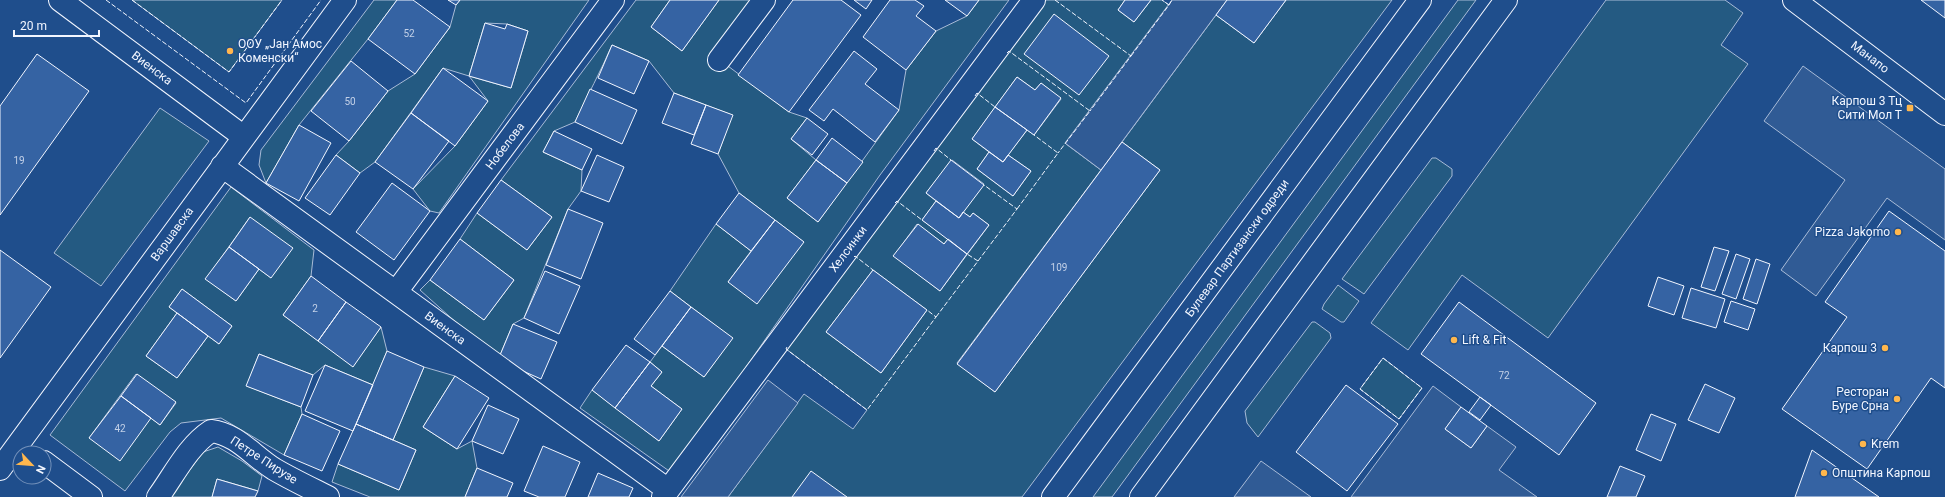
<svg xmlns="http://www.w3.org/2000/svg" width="1945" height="497" font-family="Roboto,sans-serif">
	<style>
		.green { fill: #245a82; stroke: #a8bbd7; fill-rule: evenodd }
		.parking { fill: #305b95; stroke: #a8bbd7 }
		.building { fill: #3563a3; stroke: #f2f6ff }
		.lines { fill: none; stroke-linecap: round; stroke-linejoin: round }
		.minor-casing { stroke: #f2f6ff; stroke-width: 24 }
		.minor { stroke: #1f4e8c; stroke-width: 22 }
		.fence { stroke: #f2f6ff; stroke-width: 1; stroke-dasharray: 5 2; stroke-linecap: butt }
		.poi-dot { fill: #ffb74d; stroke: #1f4e8c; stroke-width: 1.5 }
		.labels { text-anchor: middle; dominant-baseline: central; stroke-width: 3; stroke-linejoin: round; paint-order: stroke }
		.number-label { font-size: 10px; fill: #c3d1e8 }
		.poi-label { font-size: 12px; fill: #f2f6ff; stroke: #1f4e8c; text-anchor: start }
		.street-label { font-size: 12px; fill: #f2f6ff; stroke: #1f4e8c }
	</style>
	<rect width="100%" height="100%" fill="#1f4e8c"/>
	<path class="green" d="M 132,0 L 282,0 L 229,72 Z
		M 374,0 L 397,0 L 368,39 L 299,125 L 266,183 L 259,165 L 261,150 Z
		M 460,0 L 589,0 L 439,213 L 430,211 L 413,189 L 455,146 L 488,101 L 469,76 L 443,68 L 375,162 L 360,173 L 336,155 L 349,141 L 388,91 L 415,74 L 450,27 L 456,5 ZM 485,23 L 507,24 L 528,31 L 511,88 L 469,76 Z
		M 636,0 L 670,0 L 651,27 L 682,51 L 719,0 L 764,0 L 720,60 L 789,112 L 807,118 L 791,139 L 816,160 L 787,198 L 818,222 L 899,110 L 906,70 L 936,31 L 967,16 L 979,0 L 1009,0 L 880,175 L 672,473 L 580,408 L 592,390 L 659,441 L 682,409 L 651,386 L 662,372 L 650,362 L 662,346 L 704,377 L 732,338 L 670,291 L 716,224 L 751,251 L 728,282 L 804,242 L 739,193 L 718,154 L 732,115 L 674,93 L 649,61 L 612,45 C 601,71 587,96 575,122 L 554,131 L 543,152 L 582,170 L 581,191 L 568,209 L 524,318 L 513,324 L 498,360 L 420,290 L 430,280 L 484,320 L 514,280 L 460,239 L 477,213 L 527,250 L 552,217 L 501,180 Z
		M 1046,0 L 1125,0 L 1118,10 L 1134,22 L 1151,0 L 1162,0 L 1169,5 L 1066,144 L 1101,170 L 957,363 L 995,392 L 1160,170 L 1122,142 L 1216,15 L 1254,43 L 1286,0 L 1392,0 L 1022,497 L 728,497 L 804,394 L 853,429 L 867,410 L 786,349 ZM 1017,77 L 1035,90 L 1041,83 L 1061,99 L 1034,135 L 1027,130 L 1008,155 L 1031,171 L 1013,196 L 977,169 L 989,152 L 972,139 ZM 952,160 L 984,184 L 963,212 L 970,217 L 973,213 L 989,225 L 940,291 L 894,256 L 917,224 L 944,244 L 948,239 L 922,220 L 936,201 L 926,193 ZM 873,270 L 927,310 L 881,373 L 826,332 Z
		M 1458,0 L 1476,0 L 1112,497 L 1093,497 Z
		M 1606,0 L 1725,0 L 1743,13 L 1721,45 L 1748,64 L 1548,338 L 1462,275 L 1408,350 L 1371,323 Z
		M 160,108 L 209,141 L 101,286 L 54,253 Z
		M 1432,158 L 1436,158 L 1452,169 L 1452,176 L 1364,294 L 1342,279 Z
		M 231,187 L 314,250 L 311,276 L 283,315 L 353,366 L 381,327 L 387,351 L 373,385 L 325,365 L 313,375 L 259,354 L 247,386 L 301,407 L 302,414 L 284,455 L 221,418 L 181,423 L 170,432 L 125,491 L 50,435 ZM 250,217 L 271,278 L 259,269 L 236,301 L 206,279 ZM 182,289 L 232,326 L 219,344 L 208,336 L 177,378 L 146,356 L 177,313 L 169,307 ZM 136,374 L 176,403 L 160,425 L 151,418 L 89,438 Z
		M 1338,285 L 1359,301 L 1344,322 L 1341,322 L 1322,309 L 1324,304 Z
		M 1312,322 L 1315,322 L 1330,333 L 1331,338 L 1258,437 L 1247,423 L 1245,411 Z
		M 1383,358 L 1422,388 L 1399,419 L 1360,389 Z
		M 424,367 L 455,376 L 423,427 L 457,449 L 472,441 L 477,468 L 465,497 L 370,497 L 332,482 L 338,464 L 399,490 L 416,450 L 393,440 Z
		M 218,447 L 242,461 L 262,476 L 258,491 L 217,479 L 212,497 L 170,497 L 203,452 Z"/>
	<path class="parking" d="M 1172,0 L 1227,0 L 1101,170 L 1065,143 Z
		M 1803,66 L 1945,169 L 1945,240 L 1887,198 L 1816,296 L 1781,270 L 1845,180 L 1764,121 Z
		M 768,380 L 798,403 L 728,497 L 681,497 Z
		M 1433,386 L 1461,407 L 1445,429 L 1471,448 L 1487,426 L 1516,447 L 1499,470 L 1537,497 L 1351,497 Z
		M 1261,461 L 1311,497 L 1234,497 Z"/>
	<path class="building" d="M 397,0 L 413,0 L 450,27 L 415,74 L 368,39 Z
		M 448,0 L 460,0 L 456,5 Z
		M 670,0 L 719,0 L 682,51 L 651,27 Z
		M 793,0 L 841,0 L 861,15 L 789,112 L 738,75 Z
		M 854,0 L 872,0 L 866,9 Z
		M 890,0 L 915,0 L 924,6 L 916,16 L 936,31 L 906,70 L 863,37 Z
		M 945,0 L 979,0 L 967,16 Z
		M 1125,0 L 1151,0 L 1134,22 L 1118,10 Z
		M 1227,0 L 1286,0 L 1254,43 L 1216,15 Z
		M 1921,0 L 1945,0 L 1945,18 Z
		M 1054,14 L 1109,56 L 1079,95 L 1024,54 Z
		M 485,23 L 505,29 L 507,24 L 528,31 L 511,88 L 469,76 Z
		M 612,45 L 649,61 L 634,94 L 598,78 Z
		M 854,51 L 877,69 L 865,84 L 899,110 L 875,142 L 833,109 L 824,121 L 809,110 Z
		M 37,54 L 89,91 L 0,215 L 0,106 Z
		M 351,61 L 388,91 L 349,141 L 311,111 Z
		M 443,68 L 488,101 L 455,146 L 411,113 Z
		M 1017,77 L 1035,90 L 1041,83 L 1061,98 L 1034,135 L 995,107 Z
		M 590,89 L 637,110 L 622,144 L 575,122 Z
		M 674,93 L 706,105 L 694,135 L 662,123 Z
		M 706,105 L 733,115 L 718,154 L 691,144 Z
		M 995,107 L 1027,130 L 1003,162 L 972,139 Z
		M 411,113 L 449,141 L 413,189 L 375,162 Z
		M 807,118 L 828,134 L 812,155 L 791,139 Z
		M 299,125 L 331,143 L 299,201 L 266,183 Z
		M 554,131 L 592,149 L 582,170 L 543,152 Z
		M 832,138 L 863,162 L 847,183 L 816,160 Z
		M 1122,142 L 1160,170 L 995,392 L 957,364 Z
		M 989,152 L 1003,162 L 1008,155 L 1031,171 L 1013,196 L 977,169 Z
		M 336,155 L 360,173 L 330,215 L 305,198 Z
		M 597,155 L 624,167 L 609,202 L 581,191 Z
		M 816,160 L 847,183 L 818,222 L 787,198 Z
		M 951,160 L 984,185 L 959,218 L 926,193 Z
		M 501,180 L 552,217 L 527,250 L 477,213 Z
		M 392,183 L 430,211 L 394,260 L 356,232 Z
		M 739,193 L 775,220 L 751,251 L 716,224 Z
		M 936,201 L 959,218 L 963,212 L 970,217 L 973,213 L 989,225 L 967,254 L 922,220 Z
		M 568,209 L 603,223 L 581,279 L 546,265 Z
		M 1889,211 L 1945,251 L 1945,388 L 1931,378 L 1867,469 L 1782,409 L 1847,317 L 1825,302 Z
		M 250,217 L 293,248 L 271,278 L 229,247 Z
		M 775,220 L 804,242 L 757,304 L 728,282 Z
		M 918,224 L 944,244 L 948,239 L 967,254 L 940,291 L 893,256 Z
		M 460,239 L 514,280 L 484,320 L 430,280 Z
		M 229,247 L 259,269 L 236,301 L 205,279 Z
		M 1714,247 L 1729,251 L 1715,291 L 1701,287 Z
		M 0,250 L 51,287 L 0,358 Z
		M 1736,254 L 1750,259 L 1736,299 L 1722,294 Z
		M 1756,259 L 1770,264 L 1757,304 L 1743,299 Z
		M 873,270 L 927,310 L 881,373 L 826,332 Z
		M 545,271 L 580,286 L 559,334 L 524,318 Z
		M 311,276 L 346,302 L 318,341 L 283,315 Z
		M 1658,277 L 1684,286 L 1674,315 L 1648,306 Z
		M 1691,288 L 1725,299 L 1716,328 L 1682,318 Z
		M 182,289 L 232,326 L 219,344 L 169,307 Z
		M 670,291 L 691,307 L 655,355 L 634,339 Z
		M 1731,301 L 1755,309 L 1748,330 L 1724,322 Z
		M 346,302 L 381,327 L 353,367 L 318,341 Z
		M 1459,302 L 1596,403 L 1559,455 L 1421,354 Z
		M 691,307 L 733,338 L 704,377 L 662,346 Z
		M 177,313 L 208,336 L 177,378 L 146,356 Z
		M 513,324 L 557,342 L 541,379 L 498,360 Z
		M 626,345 L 650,362 L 615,408 L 592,390 Z
		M 387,351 L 424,367 L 393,440 L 356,424 Z
		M 259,354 L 313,375 L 301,407 L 246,386 Z
		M 650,362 L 662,372 L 651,386 L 682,409 L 659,441 L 615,408 Z
		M 325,365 L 373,385 L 353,431 L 305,411 Z
		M 137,374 L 176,402 L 160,425 L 121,396 Z
		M 455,376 L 489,398 L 457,449 L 423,427 Z
		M 1705,384 L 1735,398 L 1719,433 L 1688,420 Z
		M 1346,385 L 1398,424 L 1347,491 L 1296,452 Z
		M 121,396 L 151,418 L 120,461 L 89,438 Z
		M 1480,397 L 1491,405 L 1480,420 L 1469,412 Z
		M 488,405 L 519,419 L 503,454 L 472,441 Z
		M 1461,407 L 1487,426 L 1471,448 L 1445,429 Z
		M 302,414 L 340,431 L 322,471 L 284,455 Z
		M 1651,414 L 1676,424 L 1661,461 L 1636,450 Z
		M 356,424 L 416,450 L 399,490 L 338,464 Z
		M 543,446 L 580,462 L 565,497 L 539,497 L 524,491 Z
		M 1812,450 L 1879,497 L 1795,497 Z
		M 1620,466 L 1645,476 L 1636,497 L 1607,497 Z
		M 477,468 L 513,483 L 507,497 L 465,497 Z
		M 811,471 L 847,497 L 792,497 Z
		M 598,473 L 633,488 L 629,497 L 588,497 Z
		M 217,479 L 258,491 L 255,497 L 212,497 Z"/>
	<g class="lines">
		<defs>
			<path id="minor" d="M 60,0 L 244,137
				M 1794,0 L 1945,114
				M 719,60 L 764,0
				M 222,166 L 668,490
				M 396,292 L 613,0
				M 44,462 L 91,497
				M 0,469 L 345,0
				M 158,497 C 174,475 188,446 211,431 C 237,434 253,456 274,469 C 291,479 310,488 328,497
				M 663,497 L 1034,0
				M 1053,497 L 1420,0
				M 1141,497 L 1506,0"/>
		</defs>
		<use href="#minor" class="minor-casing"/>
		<use href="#minor" class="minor"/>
		<path class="fence" d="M 106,0 L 246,103 L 321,0
			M 132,0 L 229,72 L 282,0
			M 1055,0 L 1131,56 L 1090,111
			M 1169,5 L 1172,0
			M 1007,53 L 1009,51 L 1090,111 L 1058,153
			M 1131,56 L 1169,5 L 1162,0
			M 975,96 L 977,93 L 995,107
			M 934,151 L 936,148 L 951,160
			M 895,203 L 897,201 L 922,220
			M 1017,209 L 1058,153 L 1034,135
			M 854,257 L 855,256 L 873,270
			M 978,261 L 1017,209 L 984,185
			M 936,317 L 978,261 L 967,254
			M 787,347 L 786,349 L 867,410 L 936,317 L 927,310
			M 1383,358 L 1422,388 L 1399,419 L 1360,389 Z"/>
	</g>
	<g class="poi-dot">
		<circle cx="230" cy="51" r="4"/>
		<rect x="1906" y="104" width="8" height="8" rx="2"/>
		<circle cx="1898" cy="232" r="4"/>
		<circle cx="1454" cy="340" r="4"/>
		<circle cx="1885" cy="348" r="4"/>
		<circle cx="1897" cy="399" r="4"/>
		<circle cx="1863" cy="444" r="4"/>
		<circle cx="1824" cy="473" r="4"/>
	</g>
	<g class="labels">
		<g class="number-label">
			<text x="409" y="33">52</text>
			<text x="350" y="101">50</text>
			<text x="19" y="160">19</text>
			<text x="1059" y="267">109</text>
			<text x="315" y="308">2</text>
			<text x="1504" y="375">72</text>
			<text x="120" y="428">42</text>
		</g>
		<g class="poi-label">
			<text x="238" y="44">ООУ „Јан Амос<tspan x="238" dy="14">Коменски“</tspan></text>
			<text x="1902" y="101" text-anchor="end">Карпош 3 Тц<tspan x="1902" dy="14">Сити Мол Т</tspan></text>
			<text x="1890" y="232" text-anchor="end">Pizza Jakomo</text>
			<text x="1462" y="340">Lift &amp; Fit</text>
			<text x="1877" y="348" text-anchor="end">Карпош 3</text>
			<text x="1889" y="392" text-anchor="end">Ресторан<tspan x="1889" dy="14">Буре Срна</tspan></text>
			<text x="1871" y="444">Krem</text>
			<text x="1832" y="473">Општина Карпош</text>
		</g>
		<g class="street-label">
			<text transform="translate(1870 57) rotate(37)">Манапо</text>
			<text transform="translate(152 68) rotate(37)">Виенска</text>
			<text transform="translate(505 146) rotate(-53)">Нобелова</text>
			<text transform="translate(172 234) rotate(-54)">Варшавска</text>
			<text transform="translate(1237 248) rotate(-54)">Булевар Партизански одреди</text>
			<text transform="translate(848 249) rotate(-53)">Хелсинки</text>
			<text transform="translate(445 328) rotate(36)">Виенска</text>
			<text transform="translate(264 460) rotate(33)">Петре Пирузе</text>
		</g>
	</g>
	<g transform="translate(32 465) rotate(116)"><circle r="19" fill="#1f4e8c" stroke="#7391ba"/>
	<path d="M0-3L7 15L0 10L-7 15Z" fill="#ffb74d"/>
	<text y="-6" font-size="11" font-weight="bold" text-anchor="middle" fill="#f2f6ff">N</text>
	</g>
	<path d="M14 30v6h85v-6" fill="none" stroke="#f2f6ff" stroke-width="2"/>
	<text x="20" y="30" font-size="12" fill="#f2f6ff" stroke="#1f4e8c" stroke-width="3" paint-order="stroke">20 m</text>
</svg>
